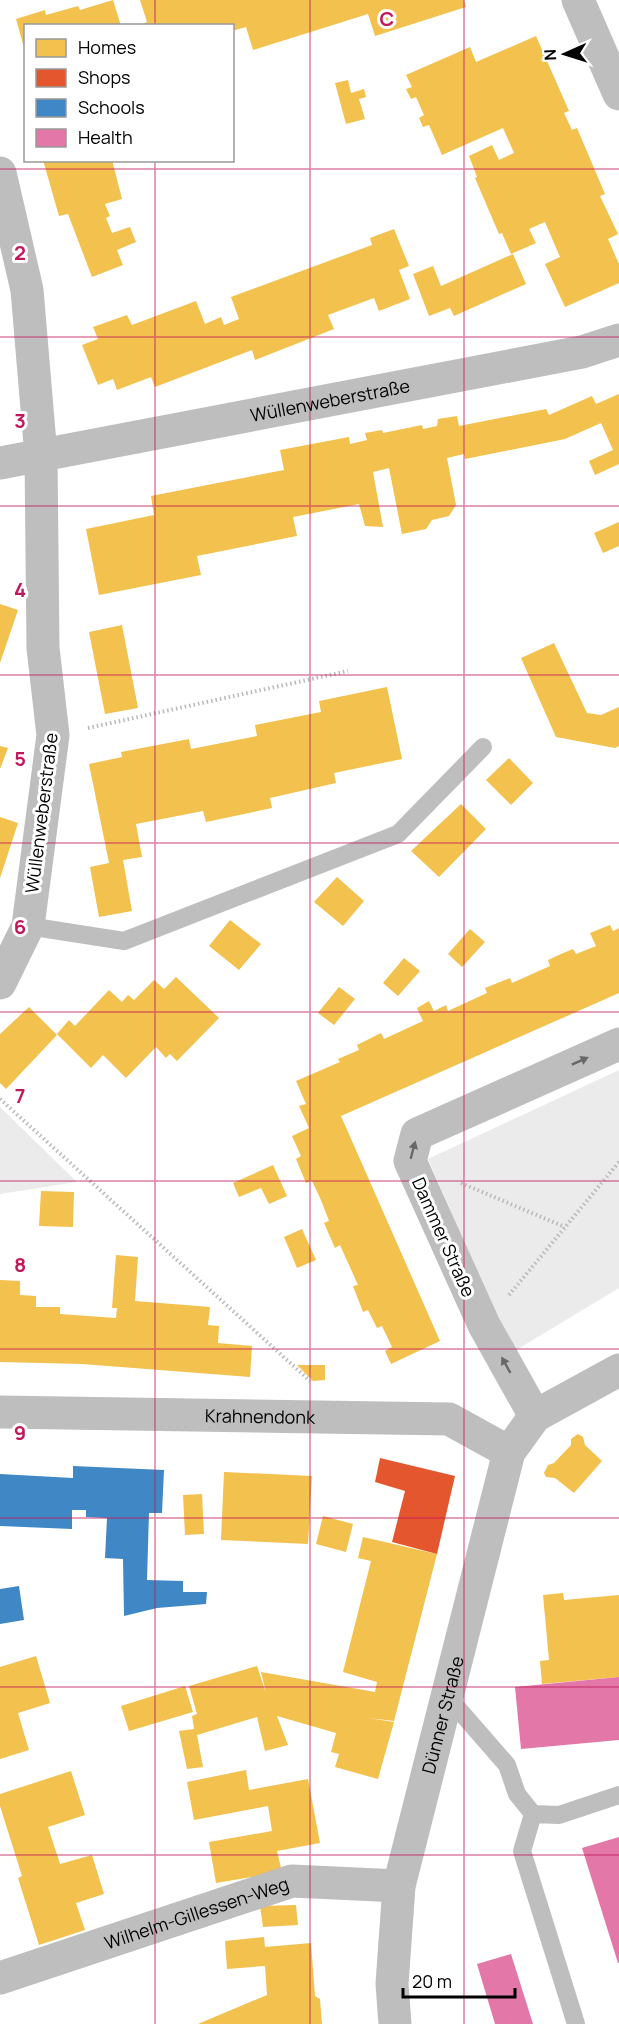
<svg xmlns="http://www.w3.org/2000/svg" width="619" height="2024" font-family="Manrope,sans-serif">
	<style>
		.green { fill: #ebebeb }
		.homes { fill: #f2c14e }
		.shops { fill: #e4572e }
		.schools { fill: #3f88c5 }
		.health { fill: #e377a8 }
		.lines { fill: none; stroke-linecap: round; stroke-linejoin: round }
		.path { stroke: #b9b9b9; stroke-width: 4; stroke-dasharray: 1.5 3; stroke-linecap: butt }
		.service { stroke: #bebebe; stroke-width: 18 }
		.minor { stroke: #bebebe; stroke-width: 33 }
		.tertiary { stroke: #bebebe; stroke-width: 33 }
		.oneway { fill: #686868 }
		.grid { fill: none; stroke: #c2185b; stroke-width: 1.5; stroke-opacity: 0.55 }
		.labels { text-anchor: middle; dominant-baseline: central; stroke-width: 6; stroke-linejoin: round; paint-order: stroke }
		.street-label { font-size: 18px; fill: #000; stroke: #fff }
		.grid-label { font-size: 20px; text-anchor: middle; font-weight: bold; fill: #c2185b; stroke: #fff; stroke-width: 6; stroke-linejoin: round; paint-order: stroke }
	</style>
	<rect width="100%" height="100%" fill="#fff"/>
	<path class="green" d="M 619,1070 L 619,1288 L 513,1352 L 428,1159 Z
		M 0,1107 L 77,1182 L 0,1194 Z"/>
	<path class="homes" d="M 113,0 L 121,26 L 26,26 L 25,51 L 16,19 L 45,10 L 46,15 L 78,6 L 80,10 Z
		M 140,0 L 464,0 L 466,7 L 375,36 L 368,14 L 253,50 L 246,27 L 232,31 L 232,26 L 138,26 L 147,22 Z
		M 536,36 L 569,111 L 564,113 L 572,130 L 577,128 L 605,194 L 600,196 L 618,234 L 608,239 L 619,264 L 619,283 L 565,307 L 545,264 L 560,257 L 545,222 L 529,229 L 536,243 L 511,254 L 502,233 L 499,234 L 475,178 L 477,177 L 469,156 L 492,145 L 499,160 L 514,153 L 503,128 L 442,155 L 429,125 L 423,127 L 419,118 L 424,115 L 416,97 L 411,99 L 406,89 L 412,87 L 406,75 L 470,47 L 476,62 Z
		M 348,80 L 351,93 L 364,89 L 366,97 L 359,99 L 365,119 L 346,124 L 335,83 Z
		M 43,160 L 112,160 L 122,199 L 105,204 L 110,216 L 106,218 L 112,233 L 130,227 L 136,242 L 117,250 L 123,265 L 92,277 L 68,214 L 59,216 Z
		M 394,229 L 409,266 L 399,270 L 410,299 L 379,311 L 374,298 L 328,315 L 334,329 L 255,360 L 252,350 L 155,387 L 151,377 L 117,390 L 113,379 L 98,385 L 82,345 L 98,339 L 93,327 L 127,315 L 132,325 L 196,301 L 205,324 L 221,317 L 224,325 L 239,319 L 231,297 L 372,245 L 370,238 Z
		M 513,254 L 526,284 L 454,316 L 450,308 L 429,316 L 413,274 L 433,266 L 441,286 Z
		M 619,394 L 619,464 L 595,475 L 589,461 L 613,450 L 601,423 L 565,439 L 465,459 L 464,454 L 447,458 L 456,505 L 449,516 L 432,520 L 426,529 L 402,534 L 389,468 L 373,472 L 383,527 L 365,526 L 359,504 L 293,517 L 297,536 L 197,556 L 201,575 L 99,595 L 86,529 L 154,515 L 151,496 L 284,470 L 280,450 L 349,437 L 350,444 L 367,440 L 365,433 L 382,430 L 383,433 L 422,425 L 423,429 L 437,426 L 438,419 L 457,416 L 459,426 L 546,409 L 549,415 L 592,396 L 596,404 Z
		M 619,522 L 619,546 L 603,553 L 594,533 Z
		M 0,604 L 18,610 L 0,663 Z
		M 122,625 L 138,708 L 105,714 L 89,632 Z
		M 554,643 L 587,713 L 601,715 L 619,707 L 619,746 L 615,748 L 556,737 L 521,658 Z
		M 387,687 L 402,759 L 334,773 L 336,783 L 270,798 L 272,808 L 206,822 L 203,811 L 136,824 L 142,857 L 123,860 L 132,911 L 99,917 L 90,867 L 109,863 L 89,764 L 122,757 L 121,752 L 189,739 L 191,749 L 257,736 L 255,725 L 321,712 L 319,701 Z
		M 0,746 L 8,748 L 0,769 Z
		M 509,758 L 533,783 L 511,805 L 486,780 Z
		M 461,804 L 486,829 L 439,877 L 411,851 Z
		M 0,817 L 18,823 L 0,878 Z
		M 337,877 L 364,901 L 343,926 L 314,902 Z
		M 230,920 L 261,944 L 239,970 L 209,946 Z
		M 610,925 L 613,931 L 619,928 L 619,993 L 341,1116 L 440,1341 L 391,1364 L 385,1351 L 392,1347 L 382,1326 L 377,1328 L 368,1310 L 363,1312 L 353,1286 L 358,1285 L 340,1245 L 335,1248 L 324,1223 L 329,1221 L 321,1200 L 312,1181 L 306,1183 L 296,1159 L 301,1156 L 292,1136 L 309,1128 L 299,1106 L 306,1104 L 296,1081 L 340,1062 L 338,1059 L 359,1050 L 357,1045 L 381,1033 L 384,1039 L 423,1021 L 417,1008 L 429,1001 L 434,1011 L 446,1005 L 448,1011 L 487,993 L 485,988 L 510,978 L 512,983 L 550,966 L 548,960 L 561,954 L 573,949 L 576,954 L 596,946 L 590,933 Z
		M 470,929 L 485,942 L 462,967 L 448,954 Z
		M 404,958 L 420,971 L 398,996 L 383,983 Z
		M 176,977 L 219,1018 L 177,1061 L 170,1054 L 166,1058 L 156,1047 L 126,1078 L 103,1055 L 91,1068 L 57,1034 L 69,1020 L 75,1026 L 109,990 L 122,1002 L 128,995 L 134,1000 L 154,980 L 164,989 Z
		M 339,987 L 355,999 L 334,1025 L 318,1013 Z
		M 29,1007 L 57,1035 L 6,1089 L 0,1083 L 0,1034 Z
		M 273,1165 L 287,1196 L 269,1204 L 261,1188 L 239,1197 L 233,1183 Z
		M 41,1191 L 74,1192 L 73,1227 L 39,1226 Z
		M 302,1229 L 316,1260 L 297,1268 L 284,1237 Z
		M 116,1255 L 138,1257 L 135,1301 L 210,1307 L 208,1325 L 219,1326 L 218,1343 L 252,1346 L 250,1377 L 82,1364 L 0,1362 L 0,1280 L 20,1281 L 20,1295 L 36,1296 L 36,1307 L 60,1307 L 60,1314 L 116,1318 L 117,1308 L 112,1308 Z
		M 297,1365 L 325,1365 L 325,1380 L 313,1381 Z
		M 578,1434 L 583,1437 L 585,1445 L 602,1461 L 574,1493 L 555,1478 L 546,1477 L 544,1473 L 548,1465 L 554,1463 L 571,1445 L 571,1439 Z
		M 224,1472 L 312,1476 L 308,1544 L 221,1540 Z
		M 202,1494 L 204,1534 L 185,1535 L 183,1495 Z
		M 323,1516 L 353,1524 L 346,1552 L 316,1544 Z
		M 363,1537 L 437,1554 L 394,1721 L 368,1718 L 394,1722 L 378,1779 L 335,1767 L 339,1754 L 331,1752 L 336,1733 L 277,1716 L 288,1745 L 265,1751 L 257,1717 L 197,1735 L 203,1767 L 187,1769 L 179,1731 L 194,1729 L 192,1716 L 197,1714 L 189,1686 L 257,1666 L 266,1693 L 261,1672 L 375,1692 L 377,1682 L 343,1672 L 371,1561 L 358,1558 Z
		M 563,1593 L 564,1600 L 619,1595 L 619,1677 L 542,1684 L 540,1661 L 549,1660 L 543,1595 Z
		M 36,1656 L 50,1703 L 18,1713 L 29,1750 L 0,1759 L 0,1667 Z
		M 185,1686 L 193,1712 L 129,1731 L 121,1706 Z
		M 246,1770 L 249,1790 L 308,1779 L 320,1843 L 277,1851 L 282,1872 L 216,1883 L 209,1842 L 272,1831 L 268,1806 L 194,1820 L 187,1782 Z
		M 71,1771 L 85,1815 L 48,1827 L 60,1864 L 92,1855 L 104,1894 L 76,1903 L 85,1930 L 39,1945 L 18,1878 L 22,1876 L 0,1806 L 0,1794 Z
		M 296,1905 L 298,1925 L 263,1927 L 260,1906 Z
		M 264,1937 L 265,1947 L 311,1943 L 315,1996 L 320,1999 L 322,2024 L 198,2024 L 267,1995 L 265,1966 L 227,1969 L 225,1941 Z"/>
	<path class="shops" d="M 380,1458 L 455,1476 L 437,1554 L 392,1542 L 405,1491 L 375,1482 Z"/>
	<path class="schools" d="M 73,1466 L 164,1470 L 162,1513 L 149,1513 L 147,1580 L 183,1581 L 183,1592 L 207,1592 L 206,1604 L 157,1608 L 124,1616 L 123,1559 L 105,1558 L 107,1518 L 86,1517 L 86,1510 L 72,1510 L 72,1529 L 0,1526 L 0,1474 L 73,1478 Z
		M 19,1586 L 24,1620 L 0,1624 L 0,1589 Z"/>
	<path class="health" d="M 619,1677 L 619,1740 L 521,1749 L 515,1687 Z
		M 619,1837 L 619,1963 L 618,1963 L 582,1848 Z
		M 511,1954 L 533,2024 L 495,2024 L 477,1964 Z"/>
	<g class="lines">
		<path class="path" d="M 88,728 L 348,671
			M 0,1099 L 310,1381
			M 461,1183 L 565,1227
			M 509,1295 L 619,1162"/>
		<path class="service" d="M 28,926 L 124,941 L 398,834 L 483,747
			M 446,1695 L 507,1765 L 517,1794 L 533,1814 L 522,1851 L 576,2024
			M 533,1814 L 559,1815 L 619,1795"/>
		<g class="minor">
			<path d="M 0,173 L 27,290 L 41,456 L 43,648 L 53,735 L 28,926 L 0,983"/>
			<path id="s1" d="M 0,463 L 582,352 L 619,340"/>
			<path id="s2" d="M 0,1412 L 449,1419 L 509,1452"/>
			<path d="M 535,1416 L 484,1325 L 410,1161 L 417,1134 L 619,1044"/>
			<path id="s3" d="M 0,1978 L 292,1881 L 399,1886"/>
		</g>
		<g class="tertiary">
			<path d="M 578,0 L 619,94"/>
			<path id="s4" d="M 395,2024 L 392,1984 L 399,1886 L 509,1452 L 535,1416 L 619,1370"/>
		</g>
	</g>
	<defs><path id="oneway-solid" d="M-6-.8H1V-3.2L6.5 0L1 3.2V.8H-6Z" transform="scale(1.5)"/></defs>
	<g class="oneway">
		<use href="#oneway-solid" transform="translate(580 1061) rotate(-24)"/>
		<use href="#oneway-solid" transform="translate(413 1150) rotate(-75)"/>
		<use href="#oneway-solid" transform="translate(506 1365) rotate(-119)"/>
	</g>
	<path class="grid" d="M 155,0 L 155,26M 310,0 L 310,2024M 464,0 L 464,2024M 155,160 L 155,2024M 0,169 L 619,169M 0,337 L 619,337M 0,506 L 619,506M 0,675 L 619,675M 0,843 L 619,843M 0,1012 L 619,1012M 0,1181 L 619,1181M 0,1349 L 619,1349M 0,1518 L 619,1518M 0,1687 L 619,1687M 0,1855 L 619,1855"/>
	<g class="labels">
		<g class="street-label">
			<text stroke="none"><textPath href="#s1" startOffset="336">Wüllenweberstraße</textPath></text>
			<text transform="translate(41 813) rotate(-83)">Wüllenweberstraße</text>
			<text transform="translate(444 1237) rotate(66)">Dammer Straße</text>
			<text stroke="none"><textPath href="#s2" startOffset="260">Krahnendonk</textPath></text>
			<text stroke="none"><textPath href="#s4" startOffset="315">Dünner Straße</textPath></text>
			<text stroke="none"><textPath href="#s3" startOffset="207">Wilhelm-Gillessen-Weg</textPath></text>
		</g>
	</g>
	<g class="grid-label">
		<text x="387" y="26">C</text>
		<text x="20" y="260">2</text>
		<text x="20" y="428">3</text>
		<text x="20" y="597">4</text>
		<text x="20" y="766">5</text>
		<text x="20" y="934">6</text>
		<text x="20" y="1103">7</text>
		<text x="20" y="1272">8</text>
		<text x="20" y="1440">9</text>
	</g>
	<rect x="24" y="24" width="210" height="138" fill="#ffffff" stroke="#999999" stroke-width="1.5"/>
	<rect x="36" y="39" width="30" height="18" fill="#f2c14e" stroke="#999999" stroke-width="1.5"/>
	<text x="78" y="54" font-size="18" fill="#000000">Homes</text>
	<rect x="36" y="69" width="30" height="18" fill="#e4572e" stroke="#999999" stroke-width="1.5"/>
	<text x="78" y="84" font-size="18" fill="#000000">Shops</text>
	<rect x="36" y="99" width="30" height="18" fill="#3f88c5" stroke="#999999" stroke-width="1.5"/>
	<text x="78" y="114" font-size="18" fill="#000000">Schools</text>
	<rect x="36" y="129" width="30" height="18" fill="#e377a8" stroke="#999999" stroke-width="1.5"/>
	<text x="78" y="144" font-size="18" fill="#000000">Health</text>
	<g transform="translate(565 54) rotate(267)" stroke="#ffffff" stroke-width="4.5" paint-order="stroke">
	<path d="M0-4.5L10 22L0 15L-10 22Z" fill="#000000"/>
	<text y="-9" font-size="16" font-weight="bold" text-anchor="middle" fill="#000000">N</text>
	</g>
	<path d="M403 1988v9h112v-9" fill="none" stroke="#000000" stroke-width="3"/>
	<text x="412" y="1988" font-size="18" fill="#000000" stroke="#ffffff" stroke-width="4.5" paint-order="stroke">20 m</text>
</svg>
